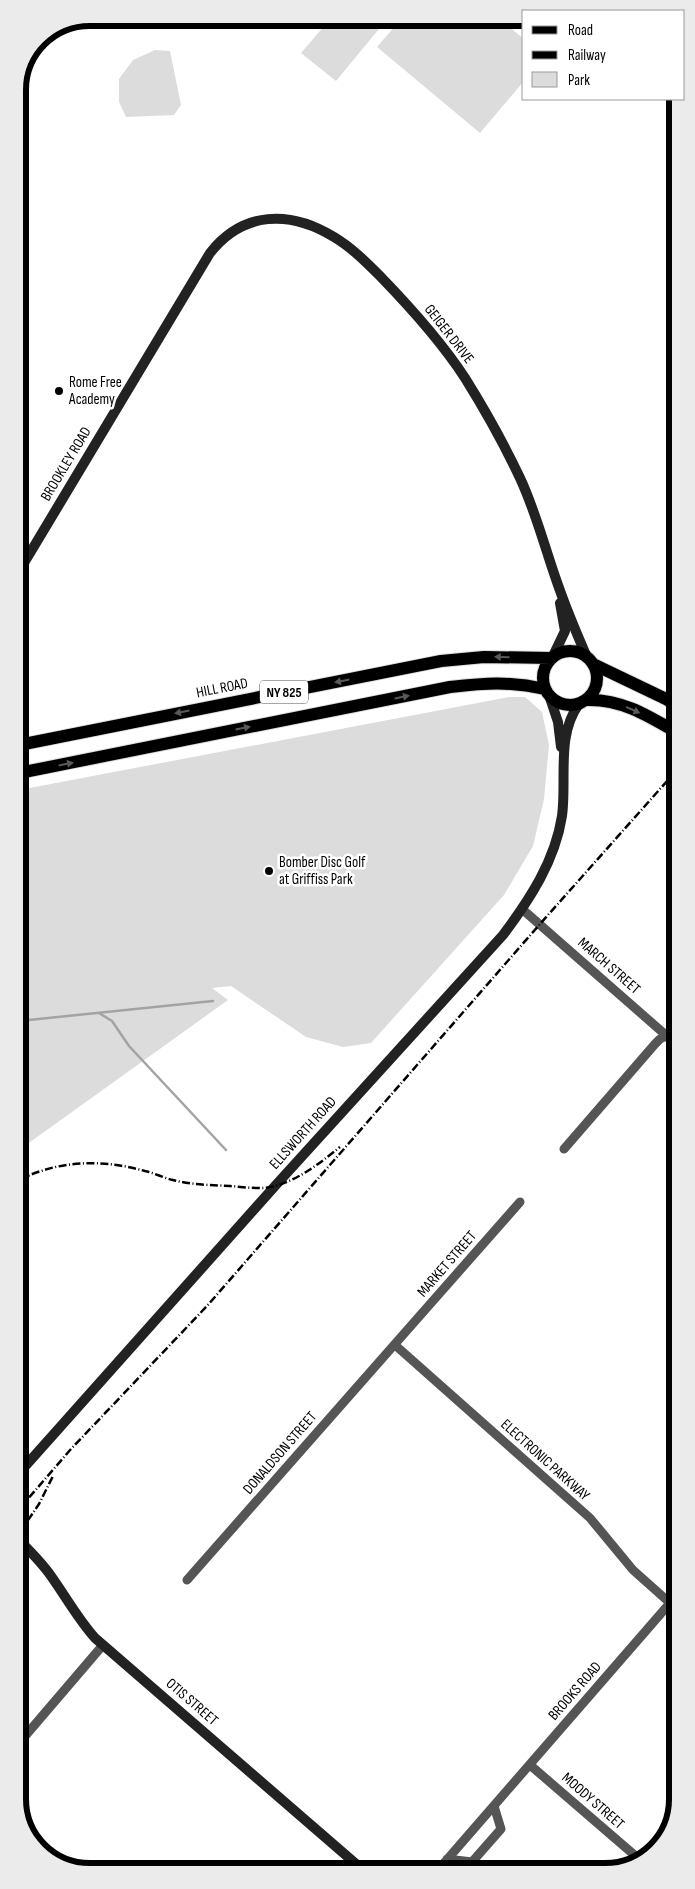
<svg xmlns="http://www.w3.org/2000/svg" width="695" height="1889" font-family="'Sofia Sans Condensed',sans-serif">
	<style>
		.green { fill: #dcdcdc }
		.lines { fill: none; stroke-linecap: round; stroke-linejoin: round }
		.stream { stroke: #a3a3a3; stroke-width: 2.5 }
		.primary-casing { stroke: #dbdbdb; stroke-width: 14 }
		.street { stroke: #555; stroke-width: 9 }
		.secondary { stroke: #222; stroke-width: 10 }
		.primary { stroke: #000; stroke-width: 12 }
		.rail { stroke: #000; stroke-width: 2.5; stroke-dasharray: 8 2.5 1 2.5; stroke-linecap: butt }
		.oneway { fill: #595959 }
		.poi-dot { fill: #000; stroke: #fff; stroke-width: 2 }
		.labels { text-anchor: middle; dominant-baseline: central; stroke-width: 5; stroke-linejoin: round; paint-order: stroke }
		.shield { fill: #fff; stroke: #4c4c4c; stroke-width: 1 }
		.shield-label { font-size: 14px; font-weight: bold; fill: #000 }
		.street-label { font-size: 15px; fill: #000; stroke: #fff }
		.poi-label { font-size: 15px; fill: #000; stroke: #fff; text-anchor: start }
		.rim { fill: none; stroke: #000; stroke-width: 6 }
	</style>
	<rect width="100%" height="100%" fill="#fff"/>
	<path class="green" d="M 331,18 L 388,18 L 336,81 L 301,53 Z
		M 402,18 L 498,18 L 524,39 L 524,81 L 480,133 L 377,47 Z
		M 155,50 L 170,51 L 181,105 L 174,115 L 126,117 L 119,102 L 119,79 L 133,60 Z
		M 509,697 L 525,697 L 542,712 L 549,745 L 544,799 L 533,846 L 504,895 L 371,1043 L 343,1047 L 306,1037 L 231,986 L 212,988 L 228,1000 L 19,1150 L 19,790 Z"/>
	<g class="lines">
		<path class="stream" d="M 99,1013 L 112,1021 L 129,1046 L 226,1150
			M 19,1021 L 213,1001"/>
		<defs>
			<path id="primary" d="M543 678a27 27 0 1 1 54 0a27 27 0 1 1-54 0Z
				M 595,665 L 666,699 L 676,705
				M 587,700 C 621,699 647,715 676,732
				M 19,745 L 441,661 L 484,657 L 551,658
				M 19,773 L 450,687 C 485,683 510,681 545,689"/>
		</defs>
		<use href="#primary" class="primary-casing"/>
		<path class="street" d="M 522,909 L 676,1044
			M 564,1149 L 655,1044 L 660,1039 L 676,1032
			M 395,1345 L 590,1518 L 633,1570 L 670,1603
			M 187,1580 L 520,1202
			M 20,1742 L 103,1645
			M 530,1765 L 639,1859
			M 447,1859 L 472,1862 L 501,1829 L 494,1806
			M 438,1870 L 677,1595"/>
		<path class="secondary" d="M 18,573 L 210,253 C 243,211 290,210 334,237 C 351,247 366,262 380,276 C 411,308 441,341 465,378 C 485,410 504,444 520,478 C 536,512 545,549 558,585 C 566,608 576,632 586,655
			M 553,656 L 565,631 L 560,603
			M 549,695 L 558,722 L 561,747
			M 20,1472 L 275,1186 L 503,935 C 530,899 555,861 562,816 C 567,780 556,735 579,704
			M 20,1541 C 31,1552 42,1563 51,1576 C 66,1597 78,1619 95,1638 L 363,1870"/>
		<use href="#primary" class="primary"/>
		<path class="rail" d="M 19,1180 C 59,1160 102,1159 145,1171 C 154,1173 164,1178 173,1180 C 192,1185 211,1185 230,1186 C 244,1187 262,1190 275,1186 C 300,1179 320,1163 340,1147
			M 20,1508 L 71,1449 L 207,1306 L 540,924 L 676,771
			M 20,1532 L 39,1504 L 53,1476"/>
	</g>
	<defs><path id="oneway-solid" d="M-6-.8H1V-3.2L6.5 0L1 3.2V.8H-6Z" transform="scale(1.25)"/></defs>
	<g class="oneway">
		<use href="#oneway-solid" transform="translate(502 657) rotate(-179)"/>
		<use href="#oneway-solid" transform="translate(342 681) rotate(169)"/>
		<use href="#oneway-solid" transform="translate(402 697) rotate(-11)"/>
		<use href="#oneway-solid" transform="translate(633 710) rotate(24)"/>
		<use href="#oneway-solid" transform="translate(182 712) rotate(169)"/>
		<use href="#oneway-solid" transform="translate(243 728) rotate(-11)"/>
		<use href="#oneway-solid" transform="translate(66 764) rotate(-11)"/>
	</g>
	<g class="poi-dot">
		<circle cx="59" cy="391" r="5"/>
		<circle cx="269" cy="871" r="5"/>
	</g>
	<g class="labels">
		<rect class="shield" x="260" y="680.5" width="48" height="23" rx="4"/>
		<g class="shield-label">
			<text x="284" y="692">NY 825</text>
		</g>
		<g class="street-label">
			<text transform="translate(449 334) rotate(52)">GEIGER DRIVE</text>
			<text transform="translate(66 464) rotate(-59)">BROOKLEY ROAD</text>
			<text transform="translate(222 688) rotate(-11)">HILL ROAD</text>
			<text transform="translate(609 966) rotate(41)">MARCH STREET</text>
			<text transform="translate(303 1133) rotate(-48)">ELLSWORTH ROAD</text>
			<text transform="translate(447 1264) rotate(-49)">MARKET STREET</text>
			<text transform="translate(280 1453) rotate(-49)">DONALDSON STREET</text>
			<text transform="translate(545 1460) rotate(42)">ELECTRONIC PARKWAY</text>
			<text transform="translate(575 1691) rotate(-49)">BROOKS ROAD</text>
			<text transform="translate(192 1702) rotate(41)">OTIS STREET</text>
			<text transform="translate(593 1801) rotate(41)">MOODY STREET</text>
		</g>
		<g class="poi-label">
			<text x="69" y="382">Rome Free<tspan x="69" dy="17">Academy</tspan></text>
			<text x="279" y="862">Bomber Disc Golf<tspan x="279" dy="17">at Griffiss Park</tspan></text>
		</g>
	</g>
	<path d="M0 0H695V1889H0ZM90 26H605A64 64 0 0 1 669 90V1799A64 64 0 0 1 605 1863H90A64 64 0 0 1 26 1799V90A64 64 0 0 1 90 26Z" fill="#ebebeb" fill-rule="evenodd"/>
	<path class="rim" d="M90 26H605A64 64 0 0 1 669 90V1799A64 64 0 0 1 605 1863H90A64 64 0 0 1 26 1799V90A64 64 0 0 1 90 26Z"/>
	<rect x="522" y="10" width="162" height="90" fill="#ffffff" stroke="#999999"/>
	<rect x="532" y="26" width="25" height="8" fill="#000000" stroke="#999999"/>
	<text x="568" y="35" font-size="15" fill="#000000">Road</text>
	<rect x="532" y="51" width="25" height="8" fill="#000000" stroke="#999999"/>
	<text x="568" y="60" font-size="15" fill="#000000">Railway</text>
	<rect x="532" y="72" width="25" height="15" fill="#dcdcdc" stroke="#999999"/>
	<text x="568" y="85" font-size="15" fill="#000000">Park</text>
</svg>
